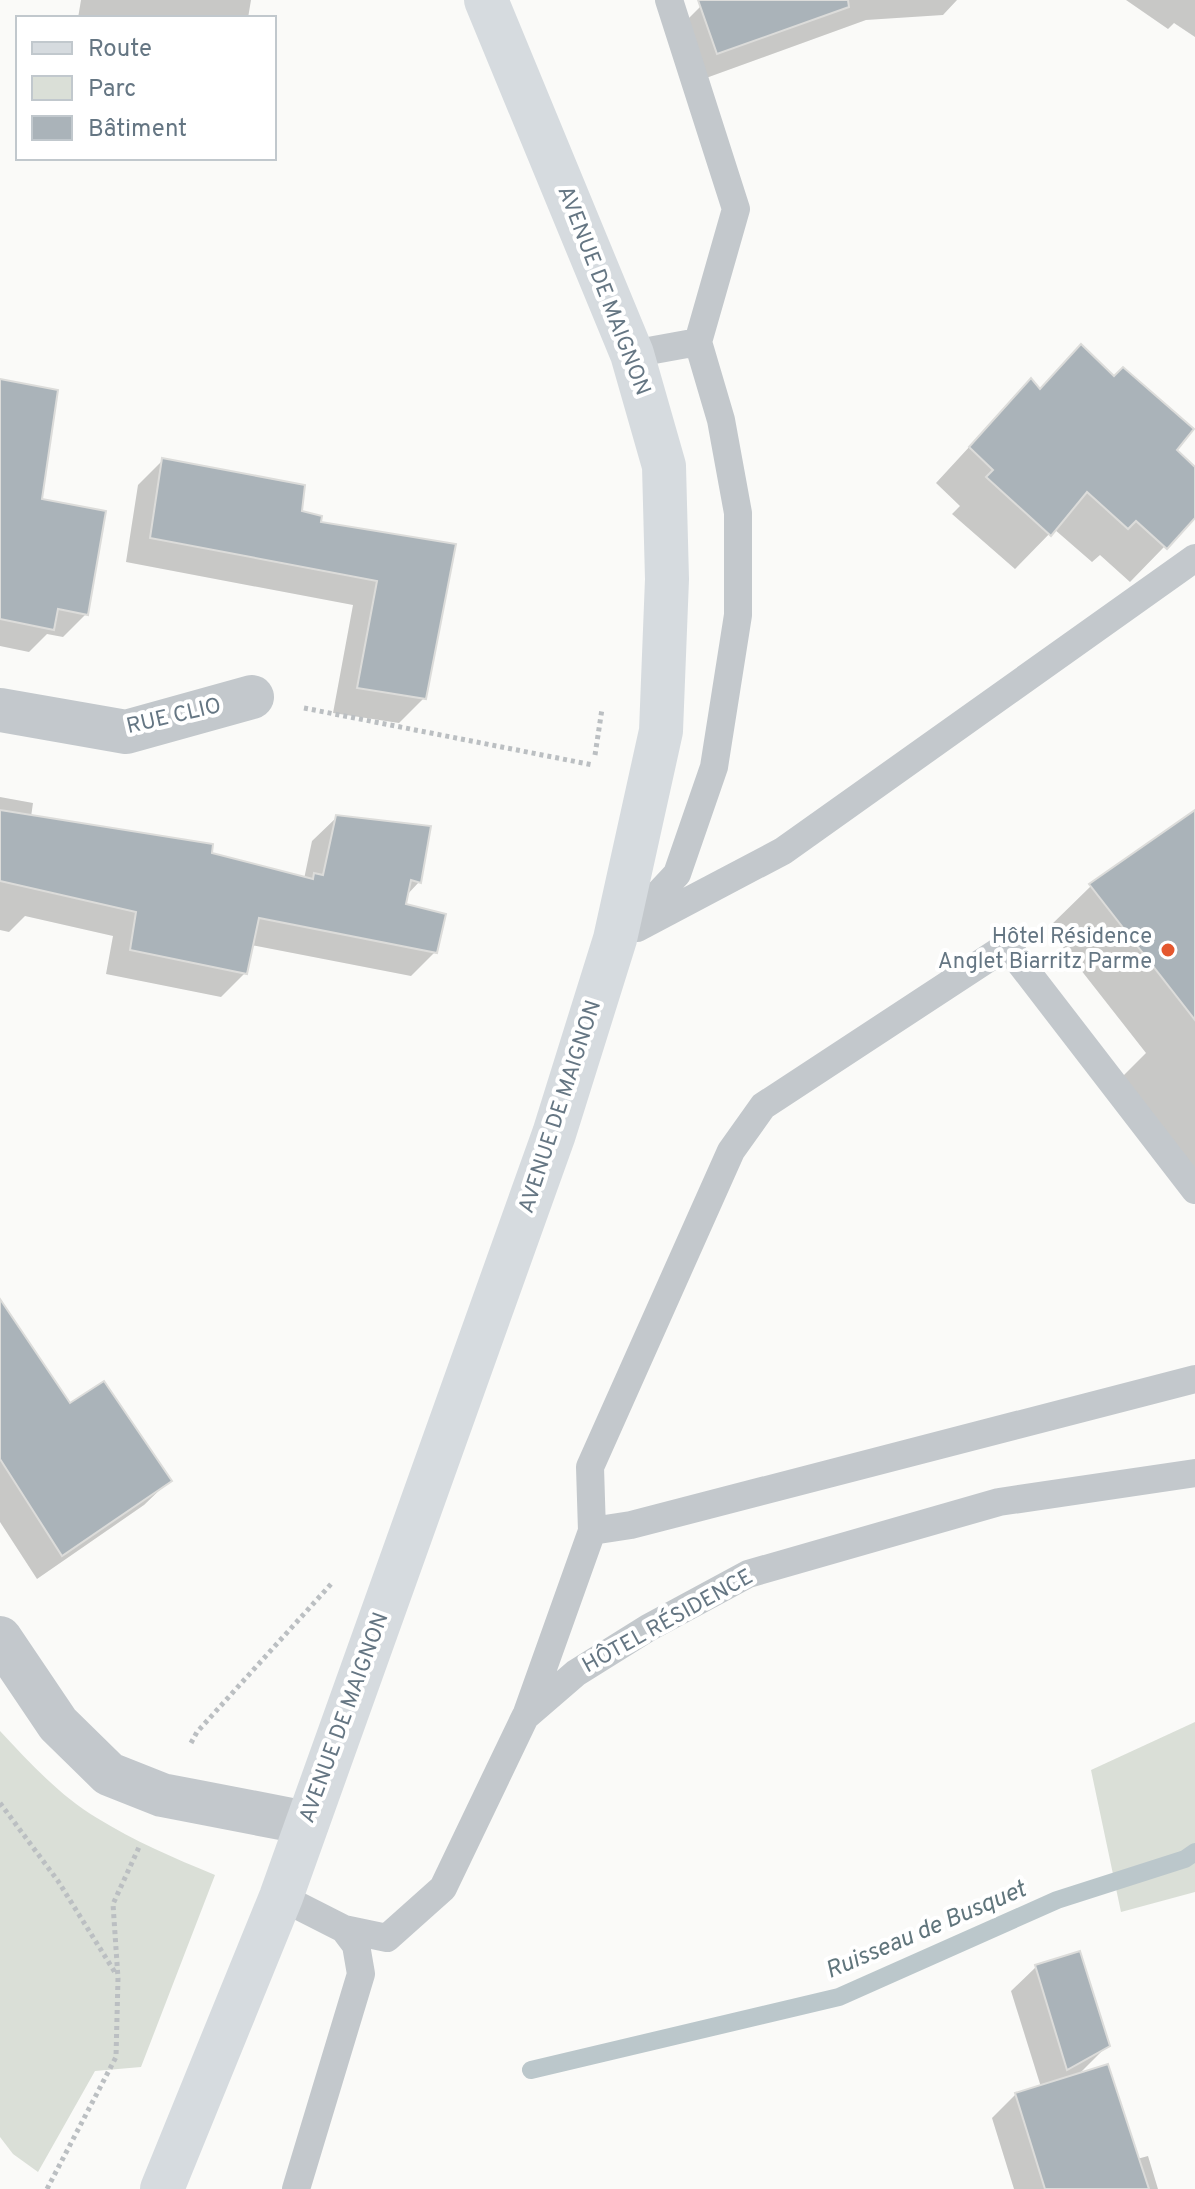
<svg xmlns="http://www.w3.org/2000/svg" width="1195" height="2189" font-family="Overpass,sans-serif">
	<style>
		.green { fill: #dadfd7 }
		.shadow { fill: #0003 }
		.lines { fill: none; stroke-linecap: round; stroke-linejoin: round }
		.stream { stroke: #bbc7cb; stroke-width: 18 }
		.building { fill: #aab3b9; stroke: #dcdcda; stroke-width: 2 }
		.path { stroke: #bbbfc2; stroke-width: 5; stroke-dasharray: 4 4; stroke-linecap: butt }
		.lane { stroke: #c3c8cc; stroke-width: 28 }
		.street { stroke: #c3c8cc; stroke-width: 44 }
		.secondary { stroke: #d6dbdf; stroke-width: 44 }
		.poi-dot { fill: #e4572e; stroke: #fff; stroke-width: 3 }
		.labels { text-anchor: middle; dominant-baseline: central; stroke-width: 8; stroke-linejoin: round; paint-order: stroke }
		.street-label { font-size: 22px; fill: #657683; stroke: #fff }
		.poi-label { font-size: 22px; fill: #657683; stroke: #fff; text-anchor: end }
		.water-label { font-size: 24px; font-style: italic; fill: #60757c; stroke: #fff }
	</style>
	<rect width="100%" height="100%" fill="#fafaf8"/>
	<path class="green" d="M 1195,1722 L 1195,1892 L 1121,1912 L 1091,1770 Z
		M 0,1731 C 29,1762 60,1796 97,1818 C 134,1841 174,1858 215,1875 L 141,2067 L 95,2071 L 38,2172 L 13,2154 L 0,2137 Z"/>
	<path class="shadow" d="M 81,0 L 251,0 L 248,18 L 78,18 Z
		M 720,0 L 957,0 L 943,15 L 866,20 L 684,86 L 668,39 L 700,7 Z
		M 1126,0 L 1195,0 L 1195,37 L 1174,23 L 1168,29 Z
		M 1081,347 L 1174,450 L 1195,469 L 1195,515 L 1130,582 L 1100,555 L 1092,562 L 1054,529 L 1015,569 L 952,514 L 960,506 L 936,483 L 1030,381 L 1039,390 Z
		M 0,381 L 40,500 L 86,614 L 63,637 L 47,634 L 29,652 L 0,646 Z
		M 163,460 L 299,513 L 318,524 L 454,545 L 424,698 L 399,723 L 333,713 L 353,605 L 126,562 L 138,485 Z
		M 0,797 L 33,803 L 31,817 L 209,854 L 304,879 L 312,841 L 337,817 L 419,882 L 406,896 L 404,905 L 435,952 L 411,976 L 251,945 L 245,973 L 221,997 L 106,974 L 113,936 L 25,916 L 9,932 L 0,930 Z
		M 1195,823 L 1195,1199 L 1108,1091 L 1146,1053 L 1048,928 L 1091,886 Z
		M 0,1322 L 70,1405 L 169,1481 L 144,1505 L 37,1579 L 0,1522 Z
		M 1036,1967 L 1108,2045 L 1078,2075 L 1137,2159 L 1148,2156 L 1158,2189 L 1014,2189 L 992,2118 L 1016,2094 L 1041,2087 L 1011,1991 Z"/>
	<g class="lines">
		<path class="stream" d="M 531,2070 L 839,1997 L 1057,1900 L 1185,1859 L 1195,1852"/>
	</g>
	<path class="building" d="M 698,0 L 848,0 L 849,7 L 717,54 Z
		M 1081,344 L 1114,376 L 1123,367 L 1194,429 L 1177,450 L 1195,467 L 1195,518 L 1167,549 L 1136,521 L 1128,529 L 1087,492 L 1051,536 L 986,477 L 993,470 L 969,447 L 1031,378 L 1040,389 Z
		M 0,379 L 58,390 L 42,499 L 106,511 L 88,615 L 58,609 L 54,630 L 0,619 Z
		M 162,458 L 305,485 L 302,511 L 322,516 L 321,522 L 456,544 L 426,699 L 357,688 L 377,581 L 150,538 Z
		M 0,810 L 213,844 L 212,853 L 313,879 L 314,873 L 323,875 L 336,815 L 431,826 L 421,883 L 411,880 L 406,904 L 446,914 L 437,953 L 259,918 L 247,974 L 130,950 L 136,912 L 0,881 Z
		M 1195,810 L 1195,1020 L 1089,884 Z
		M 0,1299 L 70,1403 L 104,1381 L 172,1481 L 62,1556 L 0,1459 Z
		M 1080,1951 L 1110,2046 L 1067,2070 L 1035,1965 Z
		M 1108,2064 L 1149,2189 L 1045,2189 L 1015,2093 Z"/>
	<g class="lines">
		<path class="path" d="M 304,708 L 593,765
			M 595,755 L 602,709
			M 191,1743 L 197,1732 L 332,1583
			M 0,1803 L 58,1881 L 116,1974
			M 47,2189 L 116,2057 L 118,1978 L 113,1904 L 140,1845"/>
		<path class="lane" d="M 632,354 L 698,342
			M 637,928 L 783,851 L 1195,558
			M 619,936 L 677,874 L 714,767 L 738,615 L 738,513 L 721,420 L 698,342 L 736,209 L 669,0
			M 1195,1190 L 1007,946 L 763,1106 L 731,1151 L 590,1467 L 592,1531 L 631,1525 L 1195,1379
			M 527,1713 L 592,1531
			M 281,1897 L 344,1929 L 387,1938 L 443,1888 L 525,1717 L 576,1673 L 648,1628 L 748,1574 L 999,1502 L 1195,1473
			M 296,2189 L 361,1974 L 356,1945 L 344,1929"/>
		<path class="street" d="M 0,710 L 126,732 L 252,697
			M 0,1638 L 58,1724 L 109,1774 L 162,1795 L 307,1823"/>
		<path class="secondary" d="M 162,2189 L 281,1897 L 554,1134 L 615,939 L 661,731 L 667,579 L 664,466 L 632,354 L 486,0"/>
	</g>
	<circle class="poi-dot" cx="1168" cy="950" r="8"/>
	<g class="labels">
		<g class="street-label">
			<text transform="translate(603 291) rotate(69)">AVENUE DE MAIGNON</text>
			<text transform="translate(174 717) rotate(-13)">RUE CLIO</text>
			<text transform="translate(561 1107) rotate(-72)">AVENUE DE MAIGNON</text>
			<text transform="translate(668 1622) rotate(-29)">HÔTEL RÉSIDENCE</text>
			<text transform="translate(345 1718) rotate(-70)">AVENUE DE MAIGNON</text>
		</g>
		<g class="poi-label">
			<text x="1152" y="937">Hôtel Résidence<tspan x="1152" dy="25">Anglet Biarritz Parme</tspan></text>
		</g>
		<g class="water-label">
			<text transform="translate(926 1931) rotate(-23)">Ruisseau de Busquet</text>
		</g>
	</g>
	<rect x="16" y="16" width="260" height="144" fill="#ffffff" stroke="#c1c8cd" stroke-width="2"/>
	<rect x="32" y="42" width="40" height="12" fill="#d6dbdf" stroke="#c1c8cd" stroke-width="2"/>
	<text x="88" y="56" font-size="24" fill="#657683">Route</text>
	<rect x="32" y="76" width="40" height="24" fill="#dadfd7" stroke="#c1c8cd" stroke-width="2"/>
	<text x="88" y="96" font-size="24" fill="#657683">Parc</text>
	<rect x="32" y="116" width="40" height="24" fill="#aab3b9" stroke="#c1c8cd" stroke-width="2"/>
	<text x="88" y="136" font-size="24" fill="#657683">Bâtiment</text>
</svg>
